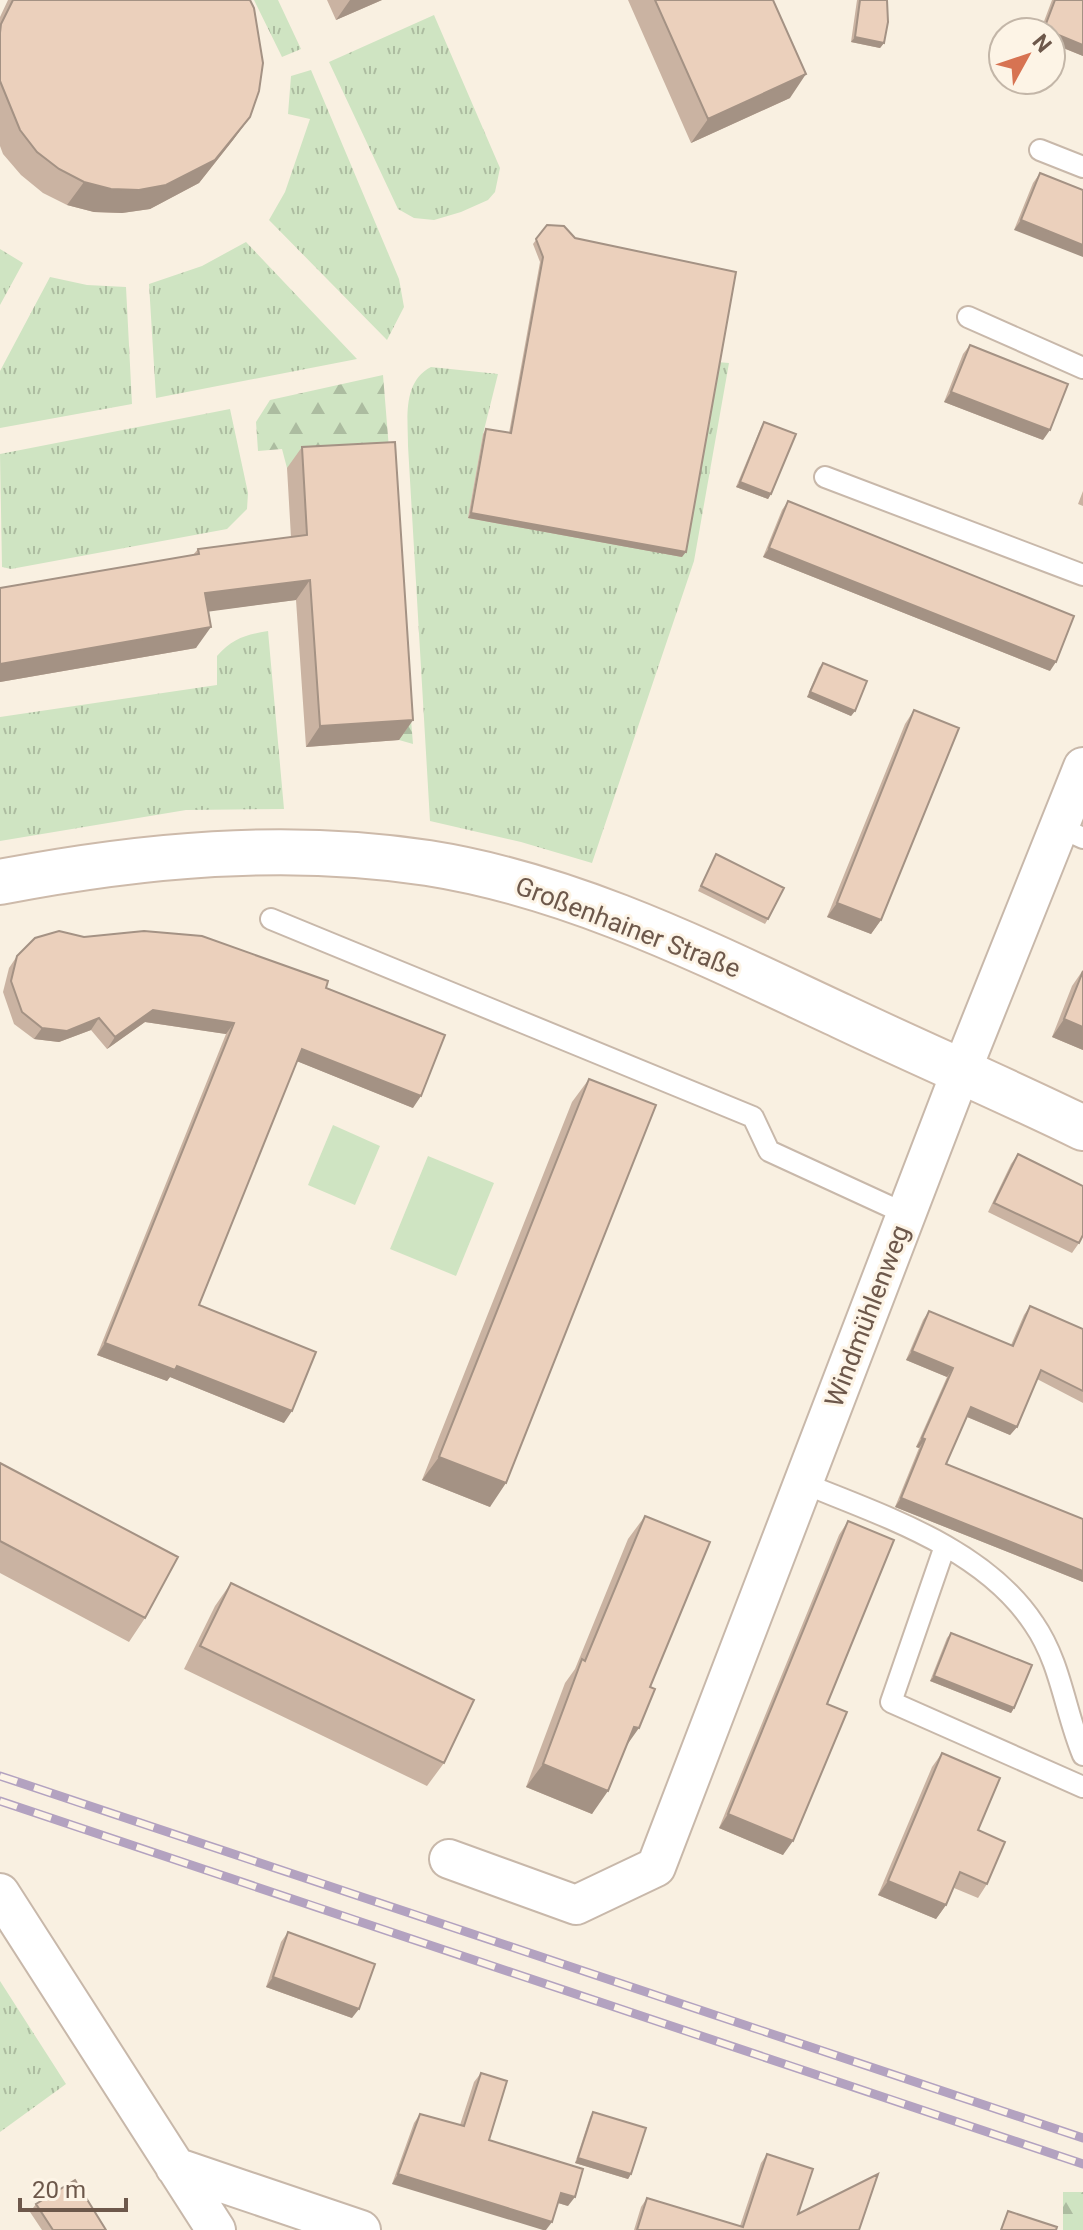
<svg xmlns="http://www.w3.org/2000/svg" width="1083" height="2230" font-family="Roboto,sans-serif">
	<style>
		.grass { fill: url(#grass-tufts) }
		.forest { fill: url(#forest-firs) }
		.park { fill: #cfe4c2 }
		.lines { fill: none; stroke-linecap: round; stroke-linejoin: round }
		.lane-casing { stroke: #c8b8aa; stroke-width: 24 }
		.street-casing { stroke: #c8b8aa; stroke-width: 42 }
		.secondary-casing { stroke: #cdbaaa; stroke-width: 48 }
		.lane { stroke: #fff; stroke-width: 20 }
		.street { stroke: #fff; stroke-width: 38 }
		.secondary { stroke: #fff; stroke-width: 44 }
		.rail-casing { stroke: #b3a2c0; stroke-width: 9 }
		.rail { stroke: #fdf4e6; stroke-width: 6; stroke-dasharray: 18; stroke-linecap: butt }
		.wall { fill: #cab3a2 }
		.shaded-wall { fill: #a49284 }
		.building { fill: #ebd0bc; stroke: #a49284; stroke-width: 2 }
		.labels { text-anchor: middle; dominant-baseline: central; stroke-width: 6; stroke-linejoin: round; paint-order: stroke }
		.street-label { font-size: 26px; fill: #6d584b; stroke: #fdf4e6 }
	</style>
	<defs>
		<pattern id="grass-tufts" width="24" height="20" patternUnits="userSpaceOnUse" patternTransform="scale(2)"><rect width="24" height="20" fill="#cfe4c2"/><path d="M3 7l-1-3M5 7V3M7 7l1-3M15 17l-1-3M17 17v-4M19 17l1-3" fill="none" stroke="#acbca0"/></pattern>
		<pattern id="forest-firs" width="22" height="20" patternUnits="userSpaceOnUse" patternTransform="scale(2)"><rect width="22" height="20" fill="#cfe4c2"/><path d="M5 1l3.5 6h-7zM16 11l3.5 6h-7z" fill="#acbca0"/></pattern>
	</defs>
	<rect width="100%" height="100%" fill="#f9f0e1"/>
	<path class="grass" d="M 254,0 L 278,0 L 301,49 L 282,57 Z
		M 434,15 L 500,168 L 495,192 L 488,200 L 461,212 L 434,220 L 414,218 L 398,209 L 329,62 Z
		M 311,70 L 399,279 L 404,307 L 387,340 L 269,220 L 285,192 L 310,119 L 288,114 L 291,76 Z
		M 246,242 L 357,359 L 156,398 L 149,284 L 202,266 Z
		M 0,249 L 23,263 L 0,305 Z
		M 50,277 L 87,285 L 126,287 L 132,404 L 0,428 L 0,371 Z
		M 717,362 L 729,363 L 694,561 L 592,863 L 521,842 L 430,821 L 408,446 C 408,419 402,382 431,367 L 498,374 L 483,434 L 468,518 L 682,556 Z
		M 230,409 L 248,493 L 247,509 L 227,529 L 11,569 L 2,567 L 0,454 Z
		M 268,631 L 284,809 L 186,810 L 0,841 L 0,717 L 217,685 L 217,656 C 233,638 246,635 268,631 Z
		M 0,1981 L 66,2084 L 0,2132 Z"/>
	<path class="forest" d="M 383,375 L 413,744 L 399,740 L 380,463 L 287,468 L 282,449 L 258,451 L 256,422 L 270,400 Z
		M 1063,2192 L 1083,2192 L 1083,2230 L 1063,2230 Z"/>
	<path class="park" d="M 333,1125 L 380,1146 L 355,1205 L 308,1185 Z
		M 428,1156 L 494,1183 L 456,1276 L 390,1249 Z"/>
	<g class="lines">
		<defs>
			<path id="lane" d="M 1040,150 L 1083,167
				M 968,317 L 1083,368
				M 825,477 L 1083,575
				M 1059,827 L 1083,838
				M 271,919 L 753,1117 L 769,1151 L 906,1214
				M 803,1483 C 883,1516 984,1548 1034,1624 C 1061,1663 1065,1712 1083,1755
				M 945,1546 L 891,1702 L 1083,1787"/>
			<path id="street" d="M 449,1859 L 576,1905 L 656,1867 L 953,1092 L 1083,767
				M 0,1893 L 216,2230
				M 175,2167 L 361,2230"/>
			<path id="secondary" d="M 0,882 C 141,855 286,841 428,863 C 574,886 708,954 841,1016 C 921,1054 1003,1089 1083,1128"/>
		</defs>
		<use href="#lane" class="lane-casing"/>
		<use href="#street" class="street-casing"/>
		<use href="#secondary" class="secondary-casing"/>
		<use href="#lane" class="lane"/>
		<use href="#street" class="street"/>
		<use href="#secondary" class="secondary"/>
		<defs>
			<path id="rail" d="M 0,1776 L 1083,2138
				M 0,1801 L 1083,2164"/>
		</defs>
		<use href="#rail" class="rail-casing"/>
		<use href="#rail" class="rail"/>
	</g>
	<path class="wall" d="M 8,0 L 250,0 L 250,117 L 233,140 L 199,183 L 150,209 L 122,213 L 94,212 L 67,205 L 43,193 L 21,175 L 3,154 L 0,146 L 0,17 Z
		M 327,0 L 382,0 L 336,20 Z
		M 628,0 L 773,0 L 790,98 L 691,143 Z
		M 857,0 L 887,0 L 884,43 L 880,48 L 851,42 Z
		M 1052,0 L 1083,0 L 1083,56 L 1051,43 L 1051,32 L 1040,32 Z
		M 1040,173 L 1083,190 L 1014,230 L 1033,183 Z
		M 547,225 L 682,557 L 468,518 L 483,434 L 486,429 L 509,433 L 540,262 L 533,244 Z
		M 970,345 L 1043,440 L 944,402 L 963,354 Z
		M 764,422 L 771,494 L 768,499 L 736,487 L 761,427 Z
		M 302,447 L 413,720 L 399,740 L 306,747 L 296,600 L 208,611 L 196,648 L 0,682 L 0,588 L 193,555 L 198,549 L 291,537 L 287,468 Z
		M 1083,491 L 1083,506 L 1078,504 Z
		M 788,501 L 1050,671 L 763,557 L 782,510 Z
		M 823,663 L 855,711 L 851,716 L 807,697 L 819,668 Z
		M 914,710 L 881,920 L 871,934 L 827,917 L 905,724 Z
		M 716,854 L 768,919 L 765,924 L 698,891 Z
		M 17,956 L 326,988 L 413,1108 L 297,1061 L 199,1305 L 284,1423 L 170,1377 L 167,1381 L 97,1355 L 226,1034 L 145,1022 L 107,1049 L 91,1030 L 59,1042 L 34,1039 L 14,1024 L 3,992 L 9,968 Z
		M 1083,970 L 1083,1050 L 1052,1037 L 1072,986 Z
		M 589,1079 L 490,1507 L 422,1480 L 572,1102 Z
		M 1018,1154 L 1079,1243 L 1072,1253 L 988,1212 L 1011,1164 Z
		M 1030,1306 L 1083,1329 L 1083,1403 L 1037,1379 L 1017,1427 L 1010,1435 L 967,1417 L 946,1464 L 1083,1519 L 1083,1582 L 895,1507 L 919,1448 L 916,1447 L 947,1377 L 906,1360 L 923,1320 L 929,1311 L 1011,1345 L 1024,1315 Z
		M 0,1463 L 145,1618 L 129,1642 L 0,1573 Z
		M 645,1516 L 626,1747 L 592,1814 L 526,1787 L 565,1683 L 575,1669 L 628,1539 Z
		M 848,1521 L 827,1704 L 783,1855 L 719,1828 L 839,1535 Z
		M 231,1583 L 444,1763 L 427,1786 L 184,1669 L 215,1606 Z
		M 951,1633 L 1014,1708 L 1011,1713 L 930,1681 L 947,1638 Z
		M 942,1753 L 978,1830 L 987,1884 L 978,1898 L 954,1888 L 946,1905 L 936,1919 L 878,1895 L 932,1767 Z
		M 288,1932 L 352,2018 L 266,1987 L 281,1942 Z
		M 481,2073 L 489,2140 L 568,2206 L 558,2203 L 392,2184 L 414,2123 L 420,2114 L 460,2125 L 474,2082 Z
		M 593,2112 L 631,2174 L 628,2179 L 575,2163 L 590,2117 Z
		M 767,2154 L 798,2214 L 859,2230 L 634,2230 L 641,2207 L 647,2198 L 740,2226 L 761,2163 Z
		M 36,2204 L 106,2230 L 42,2230 L 30,2212 Z"/>
	<path class="shaded-wall" d="M 350,0 L 382,0 L 336,20 Z
		M 1044,29 L 1083,45 L 1083,56 L 1051,43 L 1051,32 L 1042,32 Z
		M 855,37 L 884,43 L 880,48 L 851,42 Z
		M 806,74 L 790,98 L 691,143 L 708,119 Z
		M 250,117 L 233,140 L 199,183 L 150,209 L 122,213 L 94,212 L 67,205 L 84,182 Z
		M 1021,220 L 1083,245 L 1083,257 L 1014,230 Z
		M 951,392 L 1050,430 L 1043,440 L 944,402 Z
		M 740,482 L 771,494 L 768,499 L 736,487 Z
		M 471,513 L 686,552 L 682,557 L 468,518 Z
		M 769,548 L 1056,662 L 1050,671 L 763,557 Z
		M 310,580 L 296,600 L 191,614 L 205,593 Z
		M 211,627 L 196,648 L 0,682 L 0,664 Z
		M 810,692 L 855,711 L 851,716 L 807,697 Z
		M 413,720 L 399,740 L 306,747 L 320,726 Z
		M 837,903 L 881,920 L 871,934 L 827,917 Z
		M 153,1010 L 234,1023 L 226,1034 L 145,1022 L 107,1049 L 115,1037 Z
		M 99,1018 L 91,1030 L 59,1042 L 34,1039 L 42,1028 Z
		M 1064,1019 L 1083,1027 L 1083,1050 L 1052,1037 Z
		M 302,1049 L 421,1096 L 413,1108 L 294,1060 Z
		M 105,1343 L 177,1366 L 292,1411 L 284,1423 L 170,1377 L 167,1381 L 97,1355 Z
		M 912,1351 L 953,1368 L 947,1377 L 906,1360 Z
		M 971,1407 L 1017,1427 L 1010,1435 L 965,1416 Z
		M 922,1438 L 925,1439 L 919,1448 L 916,1447 Z
		M 439,1457 L 506,1483 L 490,1507 L 422,1480 Z
		M 901,1498 L 1083,1571 L 1083,1582 L 895,1507 Z
		M 934,1676 L 1014,1708 L 1011,1713 L 930,1681 Z
		M 634,1727 L 639,1728 L 622,1752 Z
		M 543,1764 L 608,1791 L 592,1814 L 526,1787 Z
		M 728,1814 L 793,1841 L 783,1855 L 719,1828 Z
		M 888,1881 L 946,1905 L 936,1919 L 878,1895 Z
		M 273,1977 L 359,2009 L 352,2018 L 266,1987 Z
		M 578,2158 L 631,2174 L 628,2179 L 575,2163 Z
		M 398,2174 L 552,2222 L 546,2230 L 543,2230 L 392,2184 Z
		M 561,2193 L 575,2197 L 568,2206 L 555,2202 Z"/>
	<path class="building" d="M 13,0 L 250,0 L 254,8 L 263,63 L 259,91 L 250,117 L 215,160 L 166,185 L 139,190 L 111,189 L 84,182 L 59,169 L 37,152 L 20,130 L 0,81 L 0,33 L 1,24 Z
		M 655,0 L 773,0 L 806,74 L 708,119 Z
		M 860,0 L 887,0 L 888,22 L 884,43 L 855,37 Z
		M 1055,0 L 1083,0 L 1083,45 L 1044,29 Z
		M 1040,173 L 1083,190 L 1083,245 L 1021,220 Z
		M 547,225 L 564,226 L 575,238 L 736,272 L 686,552 L 471,513 L 486,429 L 511,433 L 543,257 L 536,239 Z
		M 970,345 L 1068,384 L 1050,430 L 951,392 Z
		M 764,422 L 796,434 L 771,494 L 740,482 Z
		M 395,442 L 413,720 L 320,726 L 310,580 L 205,593 L 211,627 L 0,664 L 0,588 L 199,554 L 198,549 L 307,535 L 302,447 Z
		M 788,501 L 1074,616 L 1056,662 L 769,548 Z
		M 823,663 L 867,681 L 855,711 L 810,692 Z
		M 914,710 L 959,728 L 881,920 L 837,903 Z
		M 716,854 L 784,888 L 768,919 L 701,886 Z
		M 59,931 L 84,937 L 144,931 L 202,936 L 328,981 L 326,988 L 445,1035 L 421,1096 L 302,1049 L 199,1305 L 316,1352 L 292,1411 L 177,1366 L 175,1370 L 105,1343 L 234,1023 L 153,1010 L 115,1037 L 99,1018 L 67,1031 L 42,1028 L 22,1012 L 11,981 L 17,956 L 35,938 Z
		M 1083,971 L 1083,1027 L 1064,1019 Z
		M 589,1079 L 656,1105 L 506,1483 L 439,1457 Z
		M 1018,1154 L 1083,1186 L 1083,1235 L 1079,1243 L 994,1203 Z
		M 1030,1306 L 1083,1329 L 1083,1391 L 1041,1370 L 1017,1427 L 971,1407 L 946,1464 L 1083,1519 L 1083,1571 L 901,1498 L 925,1439 L 922,1438 L 953,1368 L 912,1351 L 929,1311 L 1013,1346 Z
		M 0,1463 L 178,1557 L 145,1618 L 0,1541 Z
		M 645,1516 L 710,1542 L 650,1687 L 655,1689 L 639,1728 L 634,1727 L 608,1791 L 543,1764 L 582,1659 L 585,1661 Z
		M 848,1521 L 894,1540 L 827,1704 L 847,1712 L 793,1841 L 728,1814 Z
		M 231,1583 L 474,1700 L 444,1763 L 200,1646 Z
		M 951,1633 L 1032,1665 L 1014,1708 L 934,1676 Z
		M 942,1753 L 1000,1778 L 978,1830 L 1005,1842 L 987,1884 L 960,1872 L 946,1905 L 888,1881 Z
		M 288,1932 L 375,1964 L 359,2009 L 273,1977 Z
		M 481,2073 L 507,2081 L 489,2140 L 583,2169 L 575,2197 L 561,2193 L 552,2222 L 398,2174 L 420,2114 L 464,2126 Z
		M 593,2112 L 646,2128 L 631,2174 L 578,2158 Z
		M 767,2154 L 813,2169 L 798,2214 L 878,2174 L 859,2230 L 637,2230 L 647,2198 L 743,2227 Z
		M 75,2180 L 106,2230 L 53,2230 L 36,2204 Z
		M 1008,2211 L 1057,2227 L 1056,2230 L 1001,2230 Z"/>
	<g class="labels">
		<g class="street-label">
			<text transform="translate(628 927) rotate(21)">Großenhainer Straße</text>
			<text transform="translate(867 1316) rotate(-69)">Windmühlenweg</text>
		</g>
	</g>
	<g transform="translate(1027 56) rotate(50)"><circle r="38" fill="#fdf4e6" stroke="#c3b6a8" stroke-width="2"/>
	<path d="M0-6L14 30L0 20L-14 30Z" fill="#d77352"/>
	<text y="-12" font-size="22" font-weight="bold" text-anchor="middle" fill="#6d584b">N</text>
	</g>
	<path d="M20 2198v12h106v-12" fill="none" stroke="#6d584b" stroke-width="4"/>
	<text x="32" y="2198" font-size="24" fill="#6d584b" stroke="#fdf4e6" stroke-width="6" paint-order="stroke">20 m</text>
</svg>
